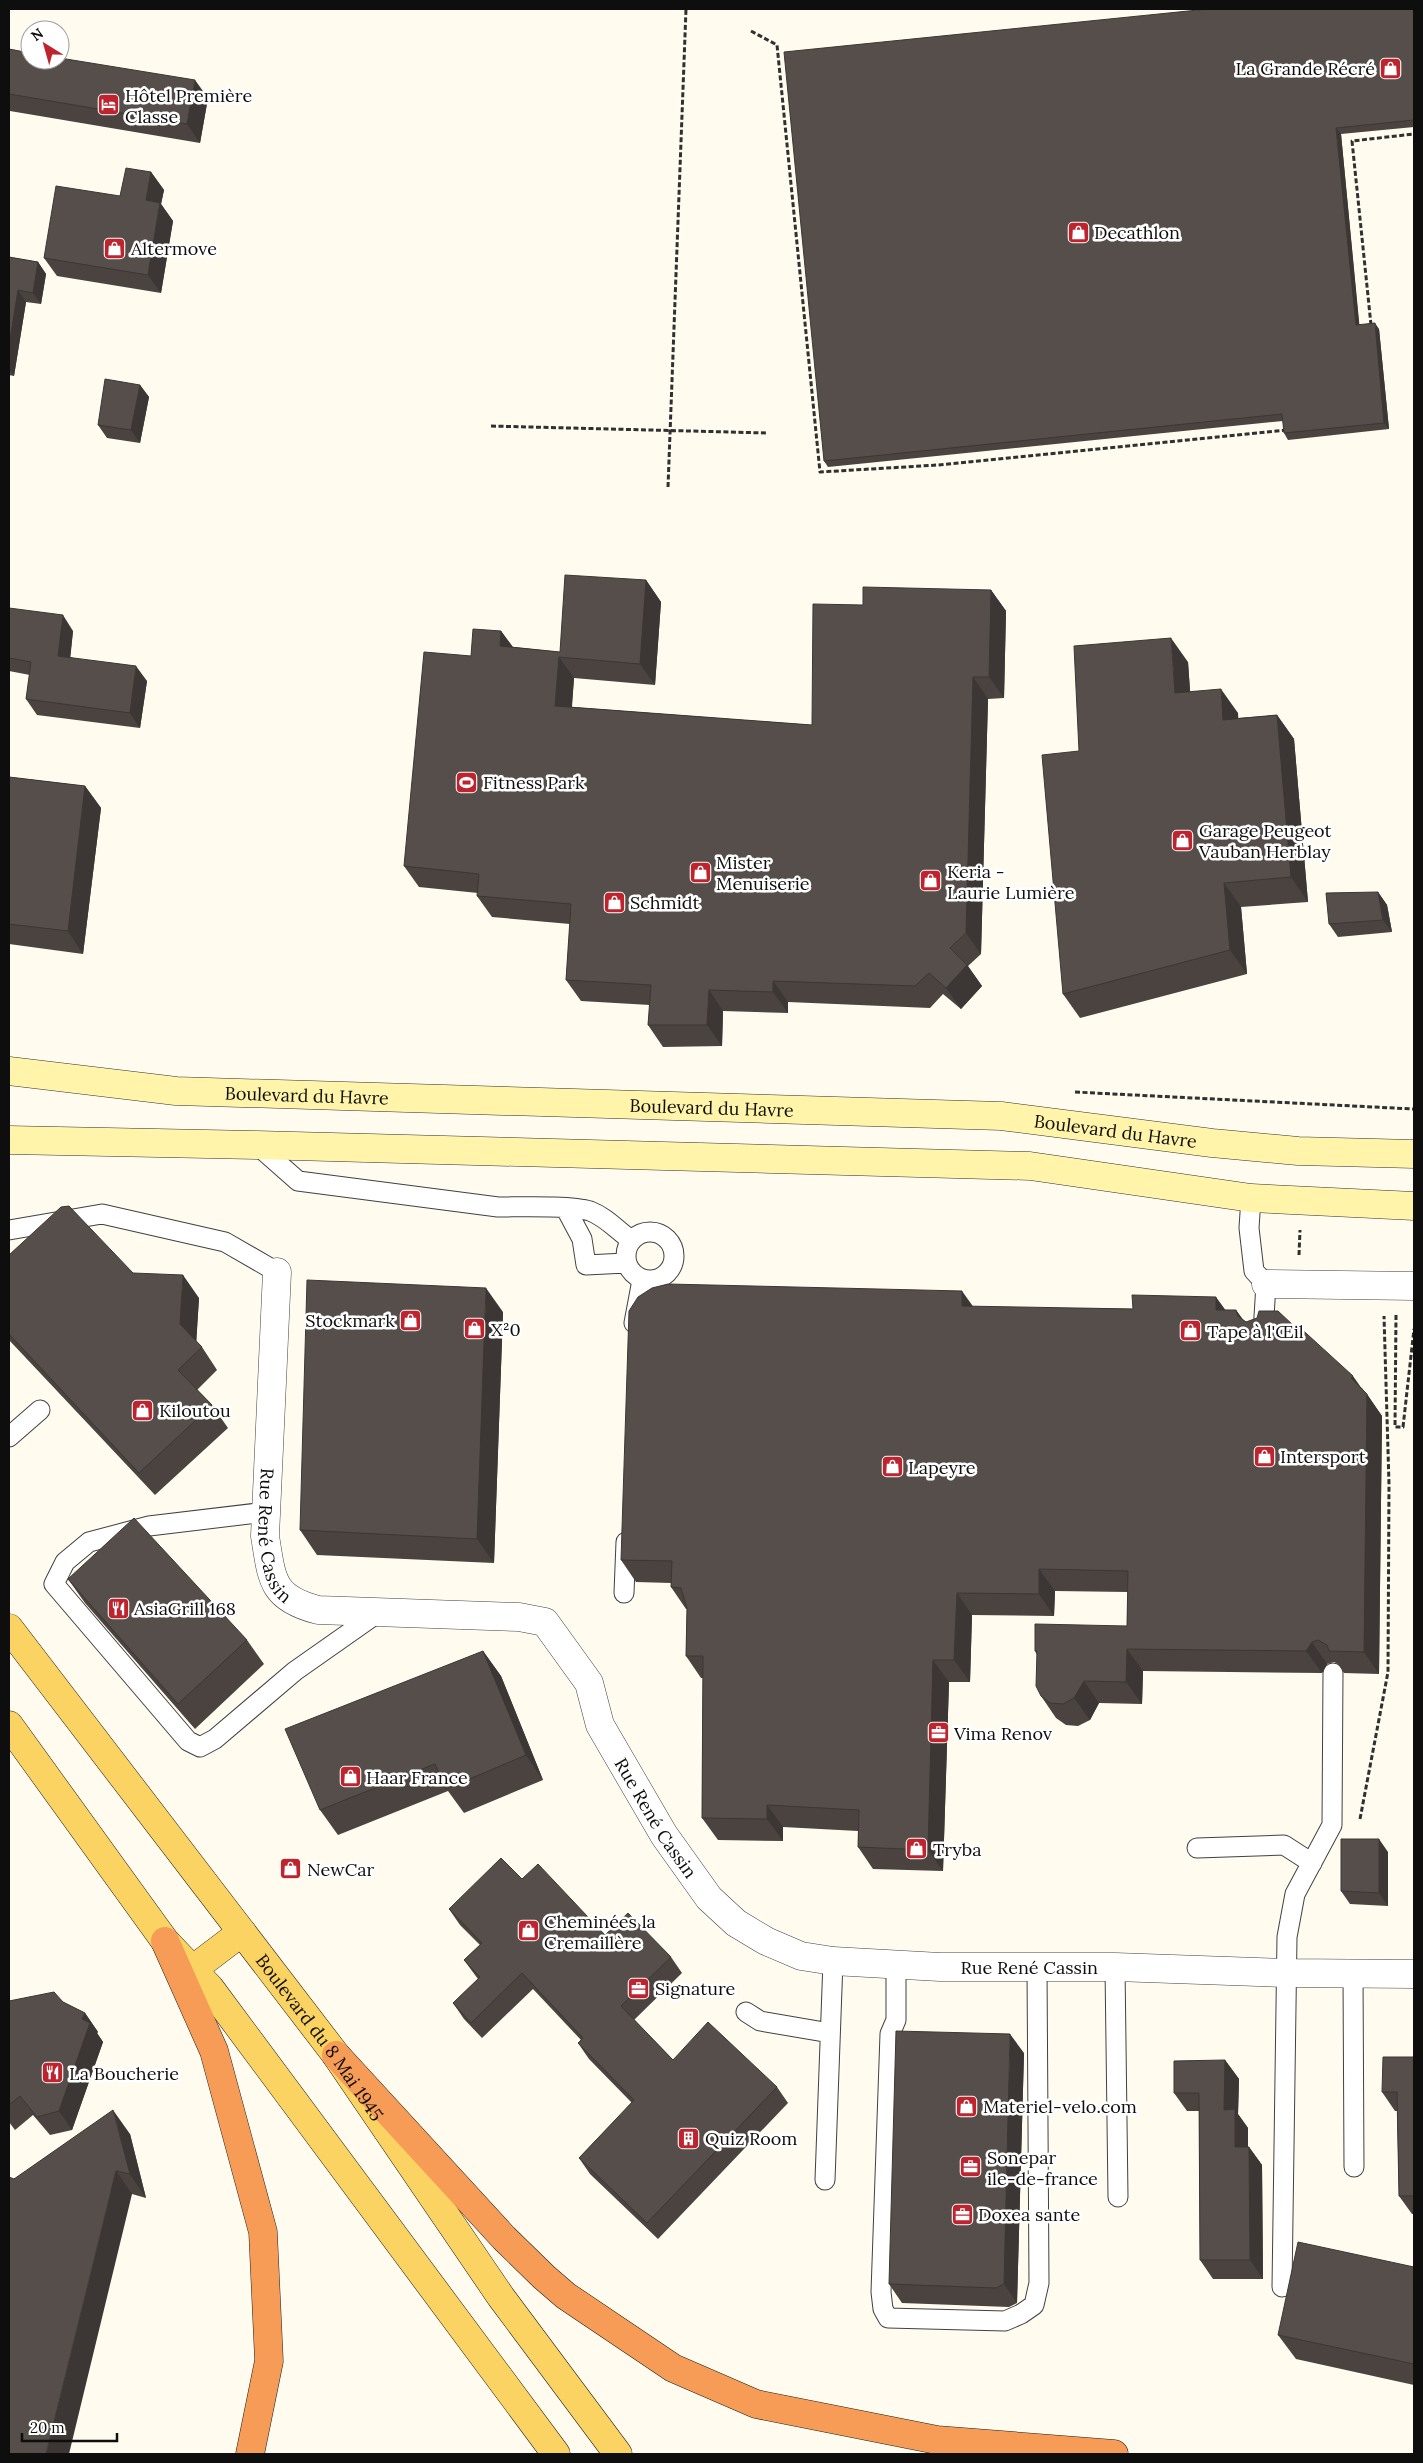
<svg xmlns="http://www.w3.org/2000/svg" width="1423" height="2463" font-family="Lora,serif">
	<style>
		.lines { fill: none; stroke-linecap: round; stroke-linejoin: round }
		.lane-casing { stroke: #414141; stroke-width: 21 }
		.street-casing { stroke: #414141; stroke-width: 29 }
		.secondary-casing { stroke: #303030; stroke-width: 29 }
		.primary-casing { stroke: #1f1f1f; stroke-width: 29 }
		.highway-casing { stroke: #1f1f1f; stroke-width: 29 }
		.path { stroke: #303030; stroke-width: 3; stroke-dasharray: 5 2.5; stroke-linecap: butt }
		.lane { stroke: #fff; stroke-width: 19 }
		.street { stroke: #fff; stroke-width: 28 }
		.secondary { stroke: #fff4a9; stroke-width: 28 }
		.primary { stroke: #fad363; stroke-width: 28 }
		.highway { stroke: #f69c56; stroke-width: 28 }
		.wall { fill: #4a4340 }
		.shaded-wall { fill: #3c3734 }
		.building { fill: #564e4a; stroke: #3c3734 }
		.labels { text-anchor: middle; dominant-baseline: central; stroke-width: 5; stroke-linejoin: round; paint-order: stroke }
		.poi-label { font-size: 18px; fill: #0e0e0e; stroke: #fff; text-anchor: start }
		.street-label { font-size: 18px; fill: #0e0e0e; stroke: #fff }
	</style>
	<rect width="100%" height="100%" fill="#fffbee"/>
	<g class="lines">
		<defs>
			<path id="lane" d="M 257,1145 L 298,1181 L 498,1207 C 519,1207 571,1205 590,1211 C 606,1217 617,1230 631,1240
				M 1251,1198 L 1249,1228 L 1254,1271 L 1266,1284 L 1263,1333
				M 566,1209 L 582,1239 L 586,1265 L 626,1263
				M 9,1230 L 102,1214 L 225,1242 L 277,1272
				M626 1256a24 24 0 1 1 48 0a24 24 0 1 1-48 0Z
				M 634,1323 L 642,1280
				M 9,1437 L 40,1410
				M 266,1512 L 149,1526 L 89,1542 L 65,1562 L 54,1584 L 188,1741 L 200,1747 L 215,1739 L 295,1671 L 379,1612
				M 624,1593 L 626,1542
				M 1197,1848 L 1284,1845 L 1312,1863
				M 896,1965 L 896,2020 L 890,2034 L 881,2292 L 883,2309 L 888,2318 L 1005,2321 L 1021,2314 L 1034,2305 L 1039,2283 L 1037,1967
				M 1115,1967 L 1118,2197
				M 1353,1974 L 1354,2167
				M 746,2012 L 760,2021 L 830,2033
				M 825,2180 L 833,1961
				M 1282,2287 L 1287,1937 L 1295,1894 L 1332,1825 L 1333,1673"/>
			<g id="street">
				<path id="s1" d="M 277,1272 L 265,1536 C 272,1579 271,1598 318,1610 L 519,1617 L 545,1622 L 589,1683 L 600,1725 L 664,1835 L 709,1898 L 736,1923 L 766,1941 L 801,1956 L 833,1961 L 940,1967 L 1115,1967 L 1286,1973 L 1414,1974"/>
				<path d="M 1266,1284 L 1414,1286"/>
			</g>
			<g id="secondary">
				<path id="s2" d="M 9,1071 L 176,1091 L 1001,1116 L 1212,1143 L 1298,1151 L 1414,1154"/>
				<path d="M 9,1140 L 257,1145 L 1030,1166 L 1251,1198 L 1414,1206"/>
			</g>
			<g id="primary">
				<path id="s3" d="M 9,1628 L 336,2055 L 501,2297 L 618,2454"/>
				<path d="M 9,1725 L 165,1941 L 210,1988 L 556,2454"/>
				<path d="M 192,1970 L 242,1932"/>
			</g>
			<path id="highway" d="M 165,1941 L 214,2051 L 263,2232 L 269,2361 L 250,2454
				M 336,2055 L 504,2238 L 544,2277 L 566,2296 L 673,2368 L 756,2404 L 937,2440 L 1114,2454"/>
		</defs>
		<use href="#lane" class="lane-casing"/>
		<use href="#street" class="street-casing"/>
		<use href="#secondary" class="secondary-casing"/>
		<use href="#primary" class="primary-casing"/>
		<use href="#highway" class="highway-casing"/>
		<path class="path" d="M 751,31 L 777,45 L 820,472 L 938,465 L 1286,430
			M 1371,325 L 1352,141 L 1414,134
			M 491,426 L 768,433
			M 668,487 L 686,9
			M 1075,1092 L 1414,1109
			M 1299,1255 L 1300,1230
			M 1396,1315 L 1395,1427 L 1403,1427 L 1414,1329
			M 1360,1819 L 1388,1672 L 1389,1484 L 1384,1316"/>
		<use href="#lane" class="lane"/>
		<use href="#street" class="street"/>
		<use href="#secondary" class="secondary"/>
		<use href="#primary" class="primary"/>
		<use href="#highway" class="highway"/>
	</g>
	<path class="wall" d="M 1414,9 L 1414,127 L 1341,134 L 1359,324 L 1379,329 L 1389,429 L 1288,440 L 1284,433 L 1283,421 L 828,467 L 824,461 Z
		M 9,49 L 208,98 L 200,143 L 10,111 L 9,109 Z
		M 151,172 L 164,190 L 161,204 L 173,221 L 161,293 L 57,276 L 44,258 L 120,196 Z
		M 9,257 L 38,262 L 46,274 L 41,304 L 26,302 L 14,376 L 9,375 Z
		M 140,385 L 149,397 L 140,443 L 107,438 L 98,425 Z
		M 646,580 L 661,602 L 655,685 L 574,678 L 572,707 L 812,725 L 863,605 L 991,590 L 1006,611 L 1004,698 L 988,699 L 981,954 L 968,966 L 982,986 L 961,1009 L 943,994 L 930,1008 L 788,1002 L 788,1013 L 723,1011 L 722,1046 L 663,1047 L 648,1025 L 650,1005 L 581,1001 L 566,980 L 570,924 L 492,917 L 477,896 L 478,893 L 419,887 L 404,866 L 471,656 L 501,631 L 513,647 L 560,652 Z
		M 9,608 L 73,631 L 70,657 L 147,681 L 140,728 L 37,715 L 26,699 L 30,675 L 9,671 Z
		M 1188,662 L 1190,692 L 1238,713 L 1238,718 L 1277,715 L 1294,739 L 1308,902 L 1241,907 L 1247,974 L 1080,1018 L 1063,994 L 1079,751 Z
		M 9,777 L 85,786 L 101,808 L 83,954 L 9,944 Z
		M 1378,892 L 1387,905 L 1392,932 L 1338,937 L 1329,924 Z
		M 9,1255 L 133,1273 L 199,1298 L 196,1342 L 202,1347 L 217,1370 L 197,1390 L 212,1405 L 228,1428 L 155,1495 L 9,1340 Z
		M 973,1307 L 1236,1310 L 1243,1320 L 1362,1388 L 1382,1416 L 1379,1674 L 1344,1673 L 1338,1664 L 1334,1662 L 1327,1664 L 1322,1673 L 1143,1671 L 1142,1704 L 1099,1703 L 1090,1720 L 1078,1726 L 1066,1725 L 1056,1718 L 1041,1696 L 1037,1655 L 1035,1651 L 1127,1626 L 1128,1592 L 1055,1591 L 1054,1616 L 972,1615 L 970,1682 L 949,1682 L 943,1871 L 873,1869 L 858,1847 L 858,1831 L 783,1827 L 783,1841 L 718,1840 L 702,1818 L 703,1678 L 701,1678 L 686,1656 L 687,1609 L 686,1609 L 671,1587 L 671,1583 L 636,1582 L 621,1560 Z
		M 503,1312 L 494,1563 L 317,1555 L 300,1530 Z
		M 68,1579 L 247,1640 L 264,1664 L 195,1729 L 85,1603 Z
		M 483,1651 L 501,1676 L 543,1780 L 464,1813 L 448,1791 L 338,1835 L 320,1810 Z
		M 1388,1852 L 1388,1906 L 1350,1904 L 1341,1891 Z
		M 522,1879 L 605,1935 L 671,1957 L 682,1973 L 634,2020 L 673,2060 L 777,2087 L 788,2103 L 658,2239 L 590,2174 L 579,2158 L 632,2103 L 589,2059 L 578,2043 L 581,2040 L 533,1989 L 482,2038 L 464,2019 L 453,2003 L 478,1979 L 475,1975 L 464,1960 L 480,1945 L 460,1925 L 449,1909 Z
		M 9,2001 L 63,2002 L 85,2013 L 98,2032 L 97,2033 L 103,2042 L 72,2130 L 50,2135 L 33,2115 L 15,2130 L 9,2122 Z
		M 1024,2053 L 1017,2303 L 1009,2307 L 902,2303 L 889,2284 Z
		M 1414,2057 L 1414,2214 L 1412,2214 L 1399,2196 L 1397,2111 L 1395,2111 L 1382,2092 Z
		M 1225,2060 L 1239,2079 L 1238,2114 L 1248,2128 L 1248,2147 L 1249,2147 L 1262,2165 L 1263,2279 L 1213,2279 L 1200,2260 L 1199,2111 L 1187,2111 L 1174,2093 Z
		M 130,2134 L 146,2198 L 132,2194 L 14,2179 Z
		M 1414,2267 L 1414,2385 L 1296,2359 L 1278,2335 Z"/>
	<path class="shaded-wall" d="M 195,80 L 208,98 L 200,143 L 187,124 Z
		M 1336,128 L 1341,134 L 1360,331 L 1356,325 Z
		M 151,172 L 164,190 L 161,204 L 173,221 L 161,293 L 148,275 L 146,200 Z
		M 38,262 L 46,274 L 41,304 L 33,293 Z
		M 18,290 L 26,302 L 14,376 L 9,369 L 9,346 Z
		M 1375,323 L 1379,329 L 1389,429 L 1384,423 Z
		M 140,385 L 149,397 L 140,443 L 131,430 Z
		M 646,580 L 661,602 L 655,685 L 640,664 Z
		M 991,590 L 1006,611 L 1004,698 L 989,677 Z
		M 63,615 L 73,631 L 69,671 L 58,656 Z
		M 501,631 L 516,652 L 500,646 Z
		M 1171,638 L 1188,662 L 1192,717 L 1175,693 Z
		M 559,657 L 574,678 L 570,727 L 555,706 Z
		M 136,666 L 147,681 L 140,728 L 130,713 Z
		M 973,677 L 988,699 L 981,954 L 966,933 Z
		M 1221,689 L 1238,713 L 1240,744 L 1223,720 Z
		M 1277,715 L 1294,739 L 1308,902 L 1291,877 Z
		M 85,786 L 101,808 L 83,954 L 68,931 Z
		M 1224,883 L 1241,907 L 1247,974 L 1230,950 Z
		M 1378,892 L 1387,905 L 1392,932 L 1383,920 Z
		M 967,965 L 982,986 L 961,1009 L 946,988 Z
		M 773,981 L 788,1002 L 788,1013 L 773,992 Z
		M 709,990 L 723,1011 L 722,1046 L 707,1025 Z
		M 183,1275 L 199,1298 L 196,1347 L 180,1324 Z
		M 486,1288 L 503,1312 L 494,1563 L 477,1539 Z
		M 962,1291 L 977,1312 L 962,1306 Z
		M 1216,1297 L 1232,1319 L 1216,1310 Z
		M 1236,1310 L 1252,1332 L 1238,1316 Z
		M 1353,1376 L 1367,1396 L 1367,1394 L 1382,1416 L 1379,1674 L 1364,1652 L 1351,1378 Z
		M 1039,1569 L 1055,1591 L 1054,1616 L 1039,1594 Z
		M 957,1593 L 972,1615 L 970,1682 L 954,1660 Z
		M 1312,1642 L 1327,1664 L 1322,1673 L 1306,1651 Z
		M 1127,1649 L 1143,1671 L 1142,1704 L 1126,1682 Z
		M 483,1651 L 501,1676 L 543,1780 L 526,1755 Z
		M 933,1660 L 949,1682 L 943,1871 L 928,1850 Z
		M 1084,1681 L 1099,1703 L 1090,1720 L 1074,1698 Z
		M 767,1805 L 783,1827 L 783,1841 L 767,1819 Z
		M 1379,1839 L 1388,1852 L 1388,1906 L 1379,1893 Z
		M 85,2013 L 98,2032 L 97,2033 L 103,2042 L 72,2130 L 59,2111 L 82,2019 Z
		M 1010,2034 L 1024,2053 L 1017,2303 L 1004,2284 Z
		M 1225,2060 L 1239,2079 L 1238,2114 L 1248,2128 L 1248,2165 L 1235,2147 L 1224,2110 Z
		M 113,2110 L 130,2134 L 146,2198 L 130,2174 Z
		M 1249,2147 L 1262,2165 L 1263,2279 L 1250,2260 Z
		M 116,2171 L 132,2194 L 69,2454 L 46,2454 Z"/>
	<path class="building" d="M 1208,9 L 1414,9 L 1414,120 L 1336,128 L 1356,325 L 1375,323 L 1384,423 L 1284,433 L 1282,414 L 824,461 L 784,52 Z
		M 9,49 L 30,53 L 30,60 L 60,60 L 60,58 L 195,80 L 187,124 L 9,94 Z
		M 126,168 L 151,172 L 146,200 L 160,203 L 148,275 L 44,258 L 56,186 L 120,196 Z
		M 9,257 L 38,262 L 33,293 L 18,290 L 9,346 Z
		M 105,379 L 140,385 L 131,430 L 98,425 Z
		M 565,575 L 646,580 L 640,664 L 559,657 L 555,706 L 812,725 L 813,604 L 863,605 L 863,587 L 991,590 L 989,677 L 973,677 L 966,933 L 950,948 L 967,965 L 946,988 L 929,973 L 915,986 L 773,981 L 773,992 L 709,990 L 707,1025 L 648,1025 L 651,985 L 566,980 L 571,904 L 477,896 L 479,874 L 404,866 L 424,652 L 471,656 L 473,629 L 501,631 L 500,646 L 560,652 Z
		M 9,608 L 63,615 L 58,656 L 136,666 L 130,713 L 26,699 L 31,662 L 9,658 Z
		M 1171,638 L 1175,693 L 1221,689 L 1223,720 L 1277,715 L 1291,877 L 1224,883 L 1230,950 L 1063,994 L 1042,755 L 1079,751 L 1074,646 Z
		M 9,777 L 85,786 L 68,931 L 9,924 Z
		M 1378,892 L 1383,920 L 1329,924 L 1326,893 Z
		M 69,1206 L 133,1273 L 183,1275 L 180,1324 L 202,1347 L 178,1370 L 212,1405 L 139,1473 L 9,1334 L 9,1255 L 61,1207 Z
		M 307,1280 L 486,1288 L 477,1539 L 300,1530 Z
		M 668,1284 L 962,1291 L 962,1306 L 1133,1309 L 1132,1295 L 1216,1297 L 1216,1310 L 1236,1310 L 1238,1316 L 1246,1322 L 1257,1318 L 1259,1311 L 1278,1311 L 1294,1326 L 1296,1324 L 1353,1376 L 1351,1378 L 1367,1394 L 1364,1652 L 1329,1651 L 1327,1645 L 1318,1640 L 1312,1642 L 1306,1651 L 1127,1649 L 1126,1682 L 1084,1681 L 1074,1698 L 1063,1704 L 1050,1703 L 1041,1696 L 1036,1686 L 1037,1651 L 1035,1651 L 1035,1624 L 1127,1626 L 1128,1571 L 1039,1569 L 1039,1594 L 957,1593 L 954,1660 L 933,1660 L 928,1850 L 858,1847 L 859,1810 L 767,1805 L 767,1819 L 702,1818 L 703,1656 L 686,1656 L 687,1608 L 681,1588 L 671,1587 L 672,1561 L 621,1560 L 629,1311 L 638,1297 L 652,1288 Z
		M 134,1518 L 247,1640 L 178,1704 L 68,1579 Z
		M 483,1651 L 526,1755 L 446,1789 L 435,1764 L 320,1810 L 285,1729 Z
		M 1341,1839 L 1379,1839 L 1379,1893 L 1341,1891 Z
		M 501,1858 L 522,1879 L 538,1864 L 605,1935 L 628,1913 L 671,1957 L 621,2006 L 673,2060 L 708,2022 L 777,2087 L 647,2223 L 579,2158 L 634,2100 L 578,2043 L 583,2038 L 522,1973 L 471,2023 L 453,2003 L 480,1977 L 464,1960 L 482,1943 L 449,1909 Z
		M 54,1992 L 63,2002 L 85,2013 L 82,2019 L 90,2023 L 59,2111 L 37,2117 L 20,2096 L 9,2105 L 9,2001 Z
		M 896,2031 L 1010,2034 L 1004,2284 L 996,2288 L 889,2284 Z
		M 1383,2057 L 1414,2057 L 1414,2196 L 1399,2196 L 1397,2092 L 1382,2092 Z
		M 1225,2060 L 1224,2110 L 1235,2109 L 1235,2147 L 1249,2147 L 1250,2260 L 1200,2260 L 1199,2093 L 1174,2093 L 1174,2061 Z
		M 113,2110 L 130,2174 L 116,2171 L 46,2454 L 9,2454 L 9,2177 L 14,2179 Z
		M 1298,2242 L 1414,2267 L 1414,2364 L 1278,2335 Z"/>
	<defs>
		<symbol id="shop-square" viewBox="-11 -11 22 22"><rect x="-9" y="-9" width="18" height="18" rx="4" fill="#bf242e" stroke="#fff"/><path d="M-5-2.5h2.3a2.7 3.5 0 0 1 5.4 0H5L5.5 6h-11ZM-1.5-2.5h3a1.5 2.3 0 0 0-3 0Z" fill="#fff"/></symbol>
		<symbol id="hotel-square" viewBox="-11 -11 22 22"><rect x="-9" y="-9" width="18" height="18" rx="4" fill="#bf242e" stroke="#fff"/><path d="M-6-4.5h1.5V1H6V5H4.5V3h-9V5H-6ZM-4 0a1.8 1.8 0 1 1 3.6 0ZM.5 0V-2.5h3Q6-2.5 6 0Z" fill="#fff"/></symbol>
		<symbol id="stadium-square" viewBox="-11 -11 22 22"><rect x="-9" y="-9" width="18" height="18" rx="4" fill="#bf242e" stroke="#fff"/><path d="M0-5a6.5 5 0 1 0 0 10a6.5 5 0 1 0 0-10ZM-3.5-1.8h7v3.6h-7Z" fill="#fff"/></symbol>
		<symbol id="restaurant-square" viewBox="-11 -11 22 22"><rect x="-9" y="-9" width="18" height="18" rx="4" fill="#bf242e" stroke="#fff"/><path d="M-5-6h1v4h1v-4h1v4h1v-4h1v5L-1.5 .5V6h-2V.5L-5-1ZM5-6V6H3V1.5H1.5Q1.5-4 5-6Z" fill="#fff"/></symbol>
		<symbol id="office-square" viewBox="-11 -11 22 22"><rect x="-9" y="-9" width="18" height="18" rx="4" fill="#bf242e" stroke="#fff"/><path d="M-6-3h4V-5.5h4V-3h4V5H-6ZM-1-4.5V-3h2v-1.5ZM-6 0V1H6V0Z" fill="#fff"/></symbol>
		<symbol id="building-square" viewBox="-11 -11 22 22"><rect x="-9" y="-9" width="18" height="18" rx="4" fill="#bf242e" stroke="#fff"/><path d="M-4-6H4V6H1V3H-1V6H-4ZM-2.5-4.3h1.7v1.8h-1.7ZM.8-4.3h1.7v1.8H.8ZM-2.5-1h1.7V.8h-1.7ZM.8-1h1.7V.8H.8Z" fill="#fff"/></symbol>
	</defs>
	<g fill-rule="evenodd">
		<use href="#shop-square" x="1378" y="56" width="25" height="25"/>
		<use href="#hotel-square" x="96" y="92" width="25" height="25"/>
		<use href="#shop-square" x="1066" y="220" width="25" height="25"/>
		<use href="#shop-square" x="102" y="236" width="25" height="25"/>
		<use href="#stadium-square" x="454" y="770" width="25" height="25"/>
		<use href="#shop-square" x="1170" y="828" width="25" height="25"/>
		<use href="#shop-square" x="688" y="860" width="25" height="25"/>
		<use href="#shop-square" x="918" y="868" width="25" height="25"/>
		<use href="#shop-square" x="602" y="890" width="25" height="25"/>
		<use href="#shop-square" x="398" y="1308" width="25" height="25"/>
		<use href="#shop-square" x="462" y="1316" width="25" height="25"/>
		<use href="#shop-square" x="1178" y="1318" width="25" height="25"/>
		<use href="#shop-square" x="130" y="1398" width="25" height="25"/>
		<use href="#shop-square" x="1252" y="1444" width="25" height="25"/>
		<use href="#shop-square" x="880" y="1454" width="25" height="25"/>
		<use href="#restaurant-square" x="106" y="1596" width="25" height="25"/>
		<use href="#office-square" x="926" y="1720" width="25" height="25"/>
		<use href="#shop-square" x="338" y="1764" width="25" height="25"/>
		<use href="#shop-square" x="904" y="1836" width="25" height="25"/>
		<use href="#shop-square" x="278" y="1856" width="25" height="25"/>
		<use href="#shop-square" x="516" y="1918" width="25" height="25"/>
		<use href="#office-square" x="626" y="1976" width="25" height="25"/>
		<use href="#restaurant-square" x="40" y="2060" width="25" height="25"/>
		<use href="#shop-square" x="954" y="2094" width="25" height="25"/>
		<use href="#building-square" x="676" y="2126" width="25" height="25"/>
		<use href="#office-square" x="958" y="2154" width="25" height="25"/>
		<use href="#office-square" x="950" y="2202" width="25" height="25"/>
	</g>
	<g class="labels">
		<g class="poi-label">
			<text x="1375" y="68" text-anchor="end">La Grande Récré</text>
			<text x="125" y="95">Hôtel Première<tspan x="125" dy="21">Classe</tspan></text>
			<text x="1094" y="232">Decathlon</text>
			<text x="131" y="248">Altermove</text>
			<text x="483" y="782">Fitness Park</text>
			<text x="1199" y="830">Garage Peugeot<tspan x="1199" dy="21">Vauban Herblay</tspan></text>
			<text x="716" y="862">Mister<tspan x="716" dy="21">Menuiserie</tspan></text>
			<text x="947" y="871">Keria -<tspan x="947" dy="21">Laurie Lumière</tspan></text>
			<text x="630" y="902">Schmidt</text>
			<text x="395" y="1320" text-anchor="end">Stockmark</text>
			<text x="491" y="1329">X²0</text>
			<text x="1207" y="1331">Tape à l'Œil</text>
			<text x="159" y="1410">Kiloutou</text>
			<text x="1280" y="1456">Intersport</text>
			<text x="908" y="1467">Lapeyre</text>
			<text x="134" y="1608">AsiaGrill 168</text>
			<text x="954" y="1733">Vima Renov</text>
			<text x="366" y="1777">Haar France</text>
			<text x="933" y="1849">Tryba</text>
			<text x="307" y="1869">NewCar</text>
			<text x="544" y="1921">Cheminées la<tspan x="544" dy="21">Cremaillère</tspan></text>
			<text x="655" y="1988">Signature</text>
			<text x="69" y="2073">La Boucherie</text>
			<text x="983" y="2106">Materiel-velo.com</text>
			<text x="705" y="2138">Quiz Room</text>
			<text x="987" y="2157">Sonepar<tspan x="987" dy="21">ile-de-france</tspan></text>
			<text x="978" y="2214">Doxea sante</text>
		</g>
		<g class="street-label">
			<text stroke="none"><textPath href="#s2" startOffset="299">Boulevard du Havre</textPath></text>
			<text stroke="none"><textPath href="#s2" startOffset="704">Boulevard du Havre</textPath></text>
			<text stroke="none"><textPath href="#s2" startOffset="1109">Boulevard du Havre</textPath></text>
			<text stroke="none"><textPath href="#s1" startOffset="265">Rue René Cassin</textPath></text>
			<text stroke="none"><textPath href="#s1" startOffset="819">Rue René Cassin</textPath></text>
			<text stroke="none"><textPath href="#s1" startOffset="1254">Rue René Cassin</textPath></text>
			<text stroke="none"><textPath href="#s3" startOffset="514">Boulevard du 8 Mai 1945</textPath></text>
		</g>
	</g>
	<rect width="1423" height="2463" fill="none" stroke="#0e0e0e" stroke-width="20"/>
	<g transform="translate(45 45) rotate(323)"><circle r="24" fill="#ffffff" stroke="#9f9f9f"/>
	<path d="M0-4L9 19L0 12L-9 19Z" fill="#bf242e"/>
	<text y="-8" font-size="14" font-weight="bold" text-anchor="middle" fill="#0e0e0e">N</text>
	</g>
	<path d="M22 2433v8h95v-8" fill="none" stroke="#0e0e0e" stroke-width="2.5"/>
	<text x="30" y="2433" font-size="15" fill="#0e0e0e" stroke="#ffffff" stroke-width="4" paint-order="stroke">20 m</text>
</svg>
